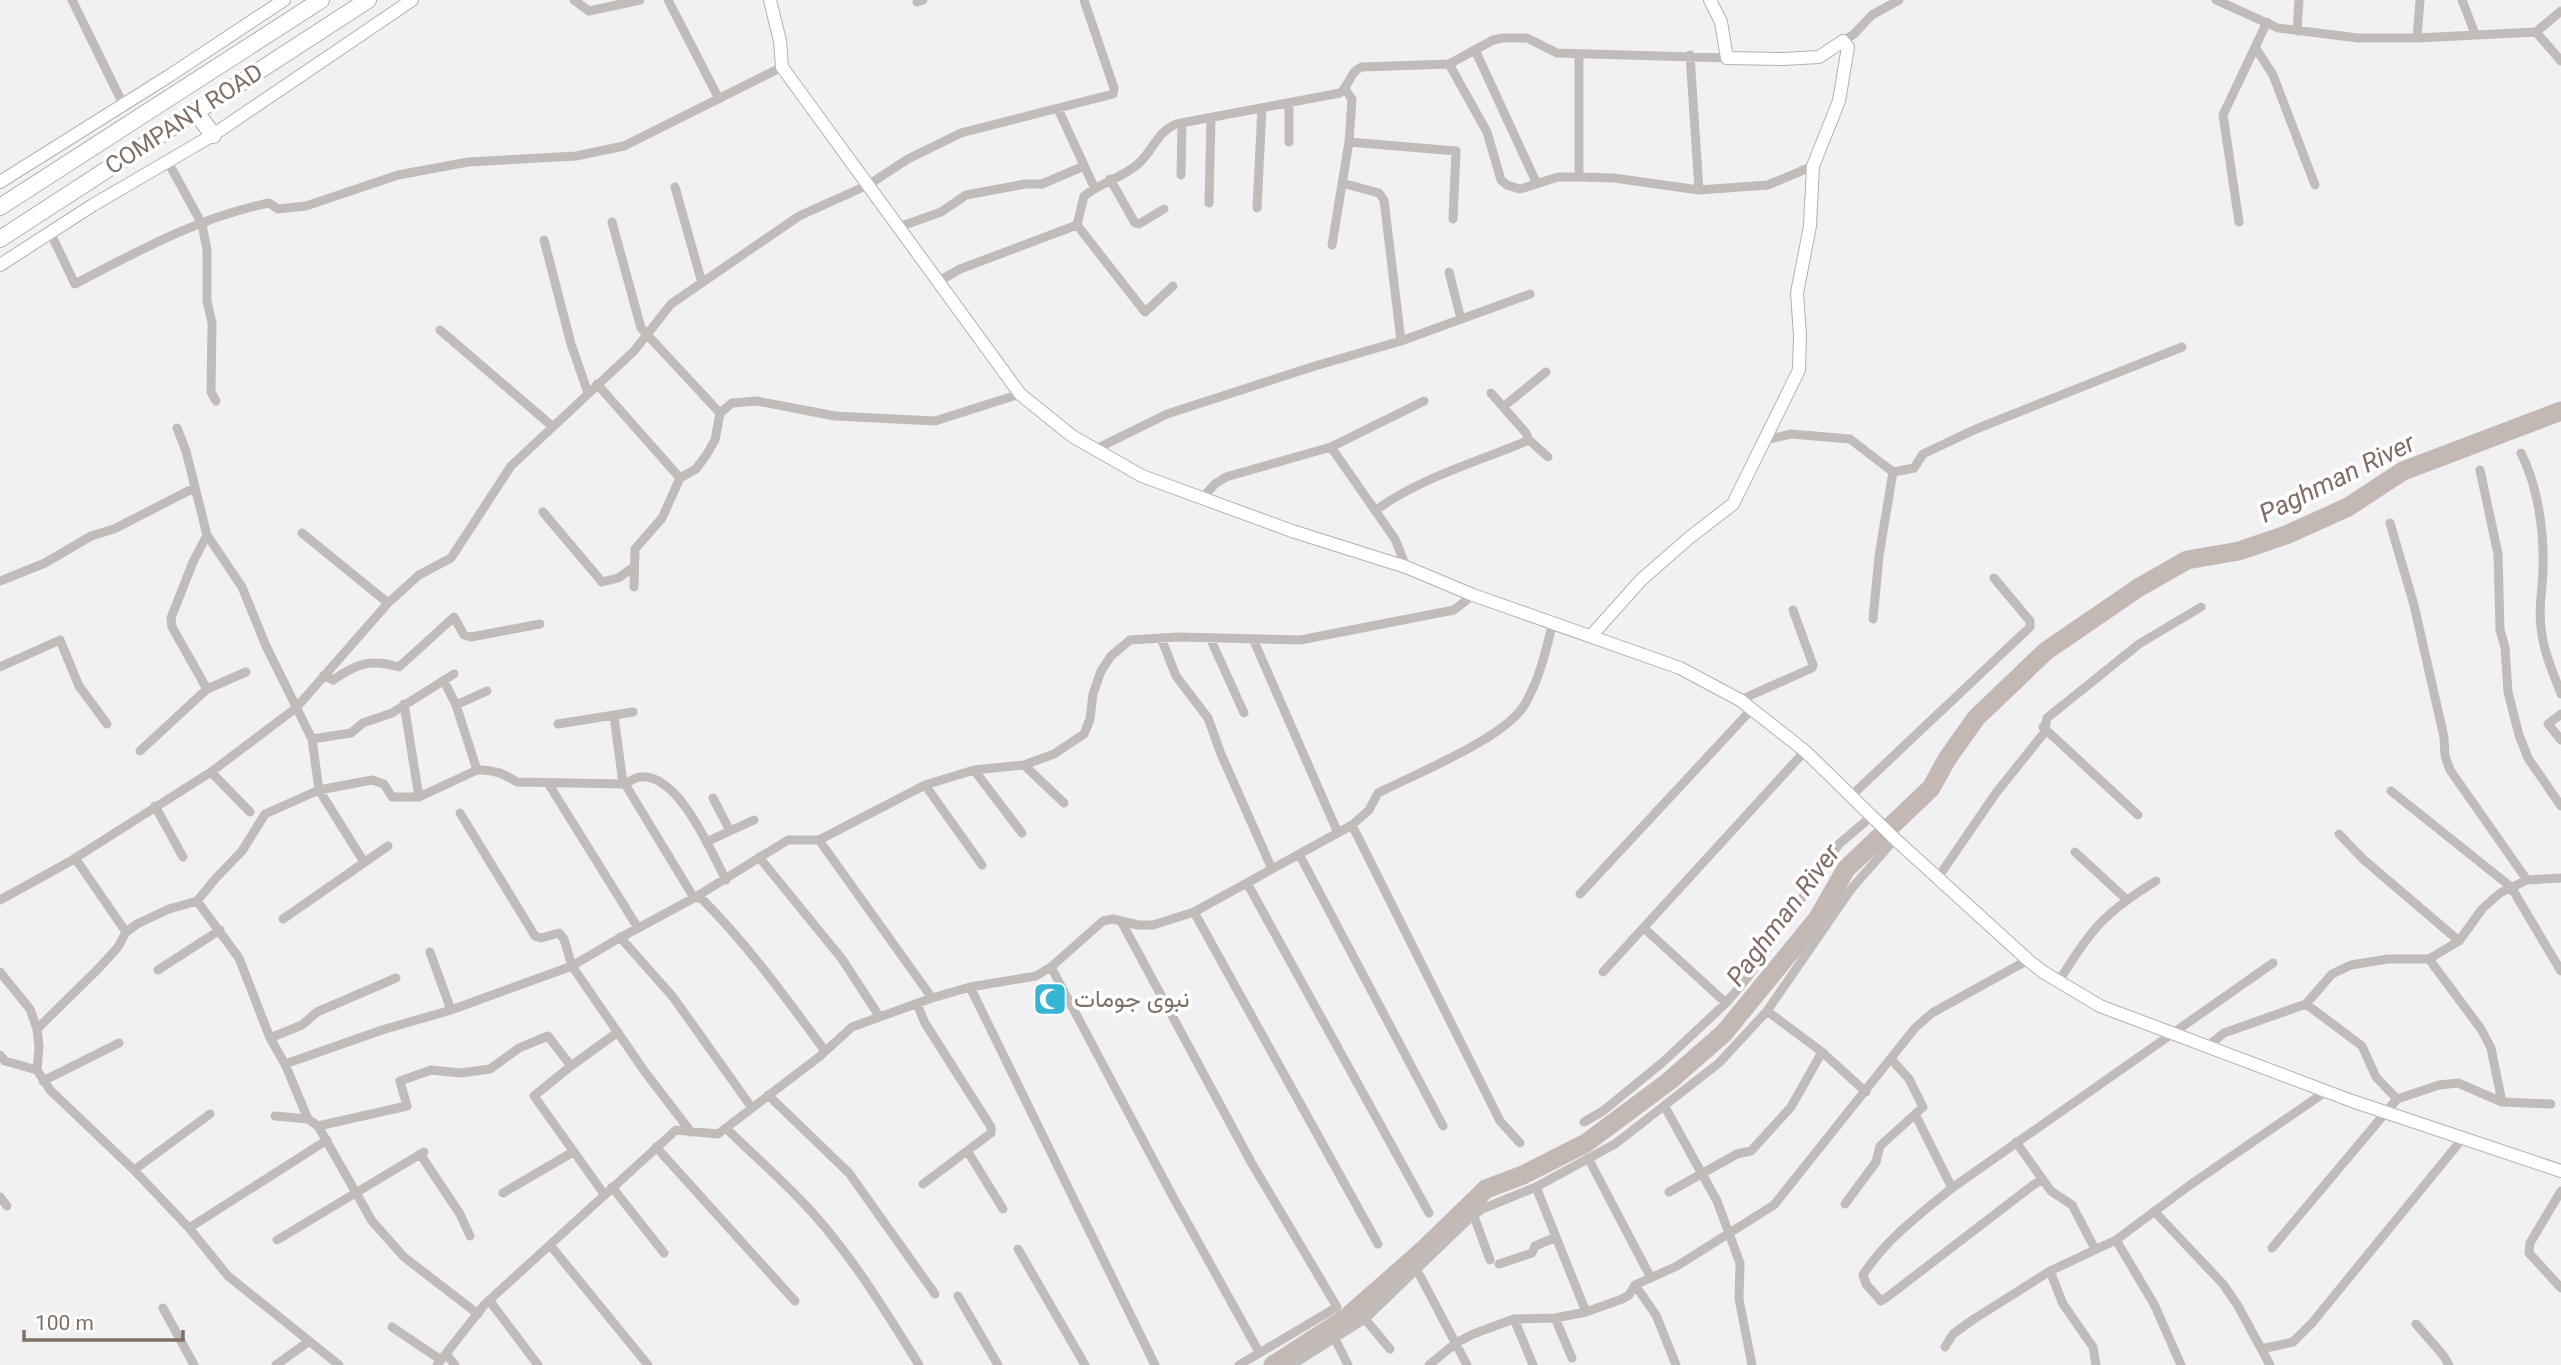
<svg xmlns="http://www.w3.org/2000/svg" width="2561" height="1365" font-family="Roboto,Vazirmatn,sans-serif">
	<style>
		.lines { fill: none; stroke-linecap: round; stroke-linejoin: round }
		.river { stroke: #c4b8b5; stroke-width: 19 }
		.secondary-casing { stroke: #b6b0ac; stroke-width: 14 }
		.highway-casing { stroke: #b4b0ad; stroke-width: 18 }
		.street { stroke: #c1bcb9; stroke-width: 9 }
		.secondary { stroke: #fff; stroke-width: 12 }
		.highway { stroke: #fff; stroke-width: 16 }
		.labels { text-anchor: middle; dominant-baseline: central; stroke-width: 7; stroke-linejoin: round; paint-order: stroke }
		.street-label { font-size: 24px; fill: #7f7066; stroke: #fff }
		.poi-label { font-size: 24px; fill: #7f7066; stroke: #fff; text-anchor: start }
		.water-label { font-size: 26px; font-style: italic; fill: #836d67; stroke: #fff }
	</style>
	<rect width="100%" height="100%" fill="#f1f1f4"/>
	<g class="lines">
		<path class="river" d="M 1273,1365 L 1346,1318 L 1422,1251 L 1486,1189 L 1523,1175 L 1586,1143 L 1668,1082 L 1724,1033 L 1818,918 L 1846,869 L 1931,788 L 1947,759 L 1976,718 L 2046,651 L 2138,588 L 2187,560 L 2239,551 L 2286,535 L 2348,507 L 2403,471 L 2561,411"/>
		<defs>
			<path id="secondary" d="M 770,0 L 780,41 L 782,67 L 1020,394 L 1072,436 L 1142,476 L 1292,531 L 1406,567 L 1473,595 L 1680,668 L 1740,700 L 1805,751 L 1895,839 L 2028,960 L 2043,972 L 2100,1006 L 2352,1101 L 2561,1171
				M 0,182 L 169,76 L 284,0
				M 0,265 L 93,205 L 213,135 L 412,0
				M 1591,636 L 1641,580 L 1689,538 L 1733,504 L 1799,370 L 1800,335 L 1797,293 L 1810,226 L 1813,166 L 1839,101 L 1848,47 L 1843,41 L 1819,57 L 1783,59 L 1727,58 L 1721,22 L 1710,0"/>
			<path id="highway" d="M 195,111 L 213,135
				M 0,207 L 321,0
				M 0,239 L 368,0"/>
		</defs>
		<use href="#secondary" class="secondary-casing"/>
		<use href="#highway" class="highway-casing"/>
		<path class="street" d="M 72,0 L 123,104
			M 574,0 L 589,11 L 640,0
			M 668,0 L 719,99
			M 2216,0 L 2278,28 L 2358,38 L 2417,38 L 2536,32 L 2561,11
			M 2462,0 L 2475,34
			M 917,2 L 923,0
			M 2297,31 L 2299,0
			M 2536,32 L 2561,61
			M 2417,38 L 2420,0
			M 1843,41 L 1854,34 L 1872,15 L 1899,0
			M 2255,47 L 2273,75 L 2315,185
			M 1476,52 L 1537,184
			M 1690,55 L 1699,190
			M 1449,64 L 1487,132 L 1501,180 L 1507,185 L 1520,189 L 1558,177 L 1579,177 L 1614,178 L 1699,190 L 1768,185 L 1813,166
			M 1289,103 L 1289,142
			M 1058,109 L 1095,189
			M 1349,142 L 1456,151 L 1453,219
			M 168,162 L 202,224 L 207,250 L 207,301 L 212,323 L 211,392 L 216,401
			M 1181,175 L 1182,123
			M 1579,177 L 1579,55
			M 1110,179 L 1135,223 L 1139,224 L 1164,209
			M 1342,183 L 1379,193 L 1384,200 L 1401,341
			M 675,187 L 702,283
			M 1209,203 L 1211,118
			M 1257,208 L 1262,108
			M 612,222 L 641,328 L 720,413
			M 2239,222 L 2223,115 L 2267,22
			M 899,227 L 941,212 L 966,195 L 1025,184 L 1042,184 L 1084,166
			M 50,232 L 75,284 C 136,252 201,216 269,203 L 278,209 L 306,206 L 398,175 L 468,162 L 576,156 L 624,146 L 782,67
			M 544,240 L 571,344 L 588,393
			M 1332,245 L 1349,142 L 1352,99 L 1345,89
			M 1449,272 L 1461,319
			M 939,281 L 960,269 L 1077,225
			M 1173,286 L 1145,312 L 1077,225 L 1084,196 C 1100,183 1122,178 1138,164 C 1153,151 1156,133 1176,124 L 1340,93 C 1350,85 1350,71 1362,67 L 1449,64 L 1493,40 L 1503,38 L 1527,38 L 1557,53 L 1727,58
			M 440,330 L 552,426
			M 597,384 L 680,478
			M 1491,393 L 1526,433 L 1529,440 L 1548,457
			M 1503,407 L 1546,372
			M 177,428 L 186,451 L 207,535 L 242,587 L 266,646 L 312,739 L 319,790 L 364,862
			M 1765,440 L 1791,434 L 1850,439 L 1893,472 L 1914,468 L 1923,454 L 1976,429 L 2182,347
			M 1331,447 L 1395,539 L 1406,567
			M 1094,450 L 1167,414 L 1315,366 L 1401,341 L 1530,294
			M 2521,453 C 2538,487 2544,530 2543,568 C 2543,587 2538,608 2541,627 C 2543,651 2553,672 2561,694
			M 2480,470 L 2498,554 L 2500,630 L 2505,647 L 2508,692 L 2519,735 L 2528,758 L 2561,806
			M 1202,498 L 1215,484 L 1226,477 L 1331,447 L 1424,401
			M 1376,510 C 1422,477 1477,462 1529,440
			M 543,512 L 602,582 L 618,578 L 634,567
			M 2390,523 L 2414,605 L 2444,737 L 2445,756 L 2450,770 L 2527,880
			M 302,533 L 388,603
			M 0,581 L 45,563 L 91,536 L 114,529 L 194,488
			M 634,587 L 635,549 L 662,518 L 680,478 L 696,469 L 707,454 L 715,440 L 720,413 L 732,403 L 757,401 L 835,416 L 935,421 L 1020,394
			M 1873,619 L 1879,556 L 1893,472
			M 1161,638 L 1176,676 L 1208,718 L 1221,754 L 1272,869
			M 1210,638 L 1244,713
			M 1253,639 L 1338,833
			M 0,667 L 60,640 L 79,686 L 107,724
			M 324,675 L 333,680 C 356,664 371,658 399,667 L 454,617 L 464,635 L 471,637 L 540,624
			M 444,681 L 456,705 L 477,770
			M 207,689 L 172,627 L 171,618 L 193,562 L 207,535
			M 1740,700 L 1812,668 L 1813,665 L 1793,610
			M 404,704 L 419,797
			M 456,705 L 487,691
			M 2561,714 L 2548,724 L 2561,740
			M 614,716 L 623,783
			M 558,724 L 633,712
			M 2043,727 L 2138,815
			M 312,739 L 351,733 L 363,723 L 392,713 L 454,674
			M 140,751 L 207,689 L 246,672
			M 1024,765 L 1064,803
			M 974,770 L 1022,833
			M 211,772 L 250,812
			M 548,783 L 638,928
			M 625,784 L 694,898 L 701,898 C 748,945 786,998 825,1051
			M 925,785 L 982,865
			M 2391,791 L 2511,887 L 2561,971
			M 1851,796 L 2030,627 L 2030,621 L 1994,578
			M 713,798 L 730,831
			M 155,806 L 183,857
			M 460,813 L 535,936 L 541,938 L 559,933 L 564,939 L 572,966 L 645,1072 L 691,1132
			M 1352,825 L 1500,1121 L 1520,1143
			M 2339,834 L 2363,859 L 2459,941
			M 819,840 L 932,998
			M 706,842 L 754,820
			M 2075,852 L 2126,899
			M 1299,854 L 1443,1126
			M 759,857 L 842,959 L 879,1016
			M 75,858 L 126,932
			M 1939,876 L 1996,793 L 2044,733 L 2047,718 L 2139,644 L 2201,607
			M 1247,883 L 1429,1213
			M 1580,894 L 1752,709
			M 0,900 L 69,862 L 211,772 L 296,708 L 388,603 L 419,575 L 451,558 L 511,466 L 634,351 L 671,304 L 799,216 L 868,185 L 908,159 L 961,133 L 1113,94 L 1114,88 L 1084,0
			M 197,901 L 239,958 L 270,1038 L 285,1064 L 308,1119
			M 1194,912 L 1378,1244
			M 283,919 L 388,846
			M 1121,921 L 1251,1162 L 1337,1307 L 1239,1365
			M 1645,929 L 1726,1003
			M 620,937 L 673,997 L 752,1108
			M 430,952 L 451,1010
			M 2429,959 L 2481,1029 L 2491,1048 L 2502,1102
			M 1051,967 L 1172,1195 L 1259,1352
			M 158,970 L 220,930
			M 0,972 L 30,1009 L 37,1029
			M 1603,972 L 1805,751
			M 2059,981 C 2091,929 2104,913 2156,881
			M 970,987 L 1155,1365
			M 917,1004 L 925,1023 L 991,1127 L 991,1133 L 923,1184
			M 2306,1004 L 2362,1046 L 2376,1077 L 2397,1099
			M 1767,1011 L 1822,1052 L 1866,1092
			M 270,1038 L 302,1025 L 317,1012 L 396,978
			M 2208,1046 L 2224,1033 L 2306,1004 L 2332,974 L 2351,965 L 2388,959 L 2429,959 L 2459,941 L 2482,909 L 2500,893 L 2527,880 L 2561,878
			M 0,1055 L 5,1061 L 37,1070 L 50,1090 L 134,1170 L 189,1228 L 228,1276 L 339,1365
			M 285,1064 L 382,1030 L 451,1010 L 572,966 L 616,940 L 694,898 L 788,840 L 819,840 L 925,785 L 974,770 L 1024,765 L 1054,754 L 1084,734 L 1090,719 L 1093,694 L 1101,671 L 1111,656 L 1130,640 L 1178,637 L 1300,640 L 1454,610 L 1473,595
			M 571,1066 L 534,1096 L 604,1194
			M 37,1070 L 39,1046 L 37,1029 L 99,968 L 118,947 L 126,932 L 137,924 L 169,909 L 197,901 L 216,878 L 242,851 L 265,814 L 319,790 L 372,780 L 384,784 L 392,797 L 419,797 L 477,770 C 494,769 504,774 517,782 L 625,784 C 630,781 636,777 640,777 C 679,773 711,852 726,880
			M 43,1081 L 119,1043
			M 768,1095 L 849,1173 L 935,1294
			M 1665,1107 L 1717,1201 L 1740,1263 L 1739,1299 L 1752,1365
			M 275,1116 L 308,1119 L 318,1126 L 372,1221 L 404,1257 L 478,1314
			M 1916,1116 L 1952,1188
			M 1584,1122 L 1603,1111 L 1663,1062 L 1726,1003 L 1748,977 L 1839,844 L 1872,816
			M 318,1126 L 407,1106 L 400,1081 L 431,1070 L 461,1073 L 490,1069 L 519,1048 L 548,1036 L 571,1066 L 618,1032
			M 726,1128 C 756,1158 790,1186 818,1219 C 857,1264 888,1315 919,1365
			M 2016,1142 L 2051,1191 L 2072,1205 L 2095,1249
			M 656,1147 L 795,1301
			M 968,1152 L 1003,1209
			M 420,1154 L 460,1214 L 470,1236
			M 1588,1158 L 1651,1278
			M 134,1170 L 210,1114
			M 2042,1180 L 2033,1185 L 1886,1298 L 1881,1301 L 1866,1284 L 1863,1275 C 1884,1241 1921,1213 1952,1188 L 2273,963
			M 612,1187 L 664,1253
			M 1536,1187 L 1586,1312
			M 2561,1191 L 2530,1243 L 2529,1253 L 2561,1288
			M 1669,1192 L 1737,1154 L 1751,1151 L 1791,1107 L 1822,1052
			M 503,1193 L 573,1152
			M 0,1197 L 7,1206
			M 1845,1204 L 1876,1162 L 1880,1146 L 1923,1107 L 1909,1079 L 1892,1060
			M 2154,1211 L 2223,1284 L 2238,1306 L 2270,1365
			M 189,1228 L 327,1140
			M 277,1240 L 424,1152
			M 2116,1240 L 2154,1304 L 2181,1365
			M 550,1245 L 648,1365
			M 2272,1248 L 2397,1099 L 2439,1085 L 2458,1083 L 2502,1102 L 2551,1104
			M 1018,1249 L 1085,1365
			M 1490,1260 L 1475,1219 L 1471,1217 L 1482,1209 L 1536,1187 L 1615,1144 L 1719,1063 L 1767,1011 L 1852,888 L 1895,839
			M 1499,1264 L 1532,1253 L 1535,1246 L 1556,1237
			M 1417,1270 L 1467,1365
			M 2050,1271 L 2063,1304 L 2093,1347 L 2096,1365
			M 1635,1285 L 1656,1315 L 1676,1365
			M 958,1296 L 998,1365
			M 489,1300 L 538,1365
			M 163,1308 L 194,1365
			M 1555,1318 L 1572,1358
			M 1365,1319 L 1390,1349
			M 1514,1319 L 1533,1365
			M 2416,1324 L 2443,1355 L 2449,1365
			M 392,1327 L 441,1360
			M 1335,1339 L 1348,1365
			M 1945,1347 L 1953,1334 L 1974,1319 L 2050,1271 L 2116,1240 L 2190,1185 L 2328,1090
			M 2261,1349 L 2293,1342 L 2312,1323 L 2463,1138
			M 446,1354 L 455,1365
			M 276,1365 L 308,1342
			M 437,1365 L 485,1304 L 676,1130 L 718,1134 L 819,1057 L 852,1027 L 932,998 L 970,987 L 1036,976 L 1051,967 L 1103,921 L 1113,919 L 1138,925 L 1153,925 L 1194,912 L 1352,825 L 1369,810 L 1378,793 C 1415,774 1506,738 1525,704 C 1540,678 1546,650 1553,622
			M 1292,1365 L 1365,1319 L 1471,1217
			M 1429,1365 L 1456,1343 L 1473,1334 L 1514,1319 L 1555,1318 L 1586,1312 L 1622,1299 L 1629,1295 L 1635,1285 L 1677,1266 L 1774,1205 L 1915,1028 L 1932,1013 L 2028,960"/>
		<use href="#secondary" class="secondary"/>
		<use href="#highway" class="highway"/>
	</g>
	<defs>
		<symbol id="mosque-square" viewBox="-11 -11 22 22"><rect x="-9" y="-9" width="18" height="18" rx="4" fill="#34b5d2" stroke="#fff"/><path d="M3.5-4.9A6 6 0 1 0 3.5 4.9A5 5 0 1 1 3.5-4.9Z" fill="#fff"/></symbol>
	</defs>
	<g fill-rule="evenodd">
		<use href="#mosque-square" x="1031" y="980" width="38" height="38"/>
	</g>
	<g class="labels">
		<g class="street-label">
			<text transform="translate(184 119) rotate(-33)">COMPANY ROAD</text>
		</g>
		<g class="poi-label">
			<text x="1074" y="999">نبوی جومات</text>
		</g>
		<g class="water-label">
			<text transform="translate(2337 478) rotate(-26)">Paghman River</text>
			<text transform="translate(1783 915) rotate(-53)">Paghman River</text>
		</g>
	</g>
	<path d="M24 1330v10h159v-10" fill="none" stroke="#7f7066" stroke-width="3.5"/>
	<text x="35" y="1330" font-size="21" fill="#7f7066" stroke="#ffffff" stroke-width="5" paint-order="stroke">100 m</text>
</svg>
